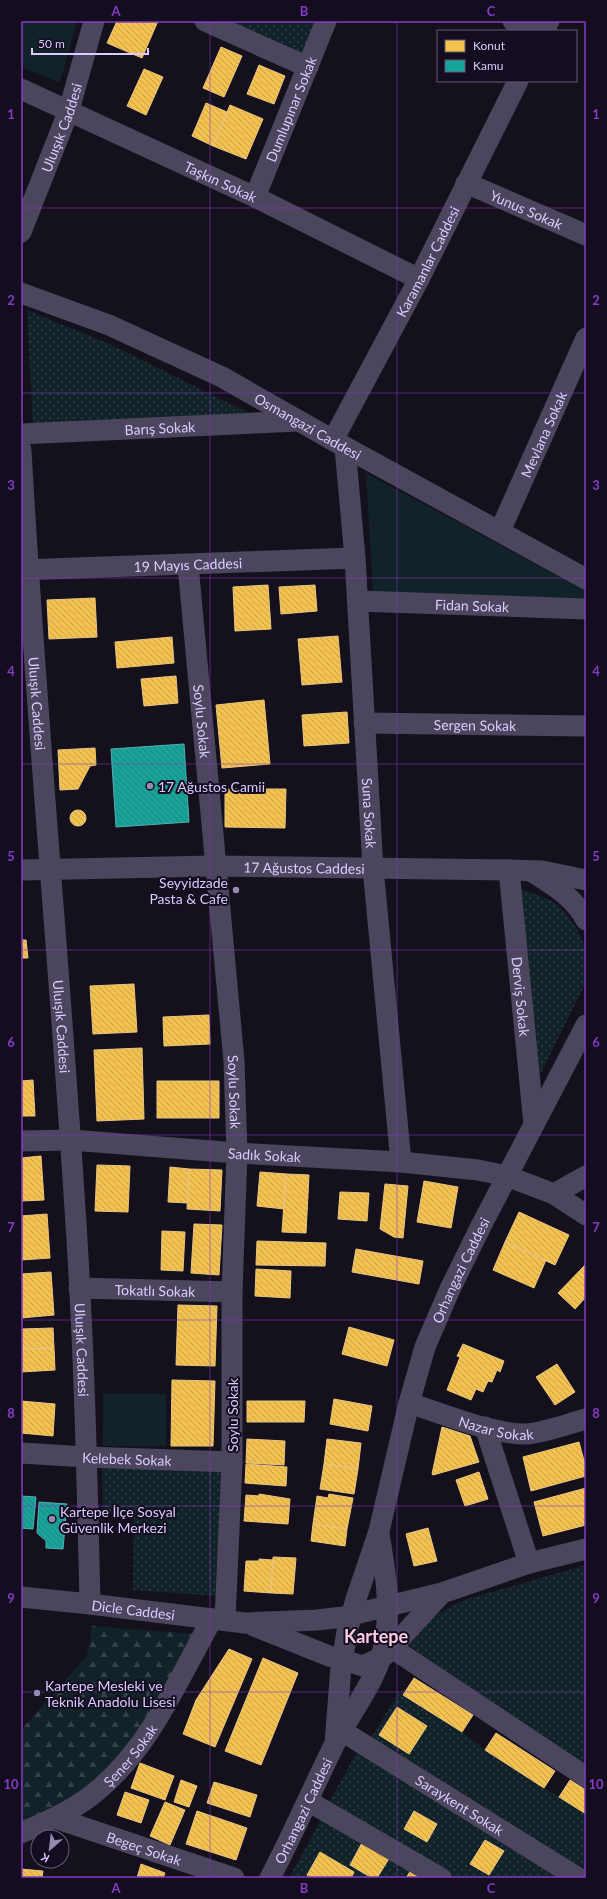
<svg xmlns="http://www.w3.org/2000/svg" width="607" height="1899" font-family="Lato,sans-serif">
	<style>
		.grass { fill: url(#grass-dots) }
		.forest { fill: url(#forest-firs) }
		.park { fill: #112228 }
		.homes { fill: url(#homes-back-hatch); stroke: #ebc483 }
		.public { fill: url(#public-back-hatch); stroke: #52afb7 }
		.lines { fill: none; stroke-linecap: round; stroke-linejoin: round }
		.minor { stroke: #4b465d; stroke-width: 21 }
		.grid { fill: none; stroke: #853cc5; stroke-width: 1; stroke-opacity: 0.55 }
		.poi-dot { fill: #968ab0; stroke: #140d20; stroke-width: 1.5 }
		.labels { text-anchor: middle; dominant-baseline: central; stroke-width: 4; stroke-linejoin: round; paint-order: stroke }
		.street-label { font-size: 14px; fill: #dbcbff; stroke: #140d20 }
		.poi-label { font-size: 14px; fill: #dbcbff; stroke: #140d20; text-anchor: start }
		.district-label { font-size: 18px; font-weight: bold; fill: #ffcde3; stroke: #140d20 }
		.neatline { fill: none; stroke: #853cc5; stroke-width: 1.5 }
		.grid-label { font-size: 13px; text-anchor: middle; font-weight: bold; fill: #853cc5 }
	</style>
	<defs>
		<pattern id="grass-dots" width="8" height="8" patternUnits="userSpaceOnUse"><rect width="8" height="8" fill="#112228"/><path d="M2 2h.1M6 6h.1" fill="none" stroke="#334148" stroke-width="1.8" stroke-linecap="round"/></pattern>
		<pattern id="forest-firs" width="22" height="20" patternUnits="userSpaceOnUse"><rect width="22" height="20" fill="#112228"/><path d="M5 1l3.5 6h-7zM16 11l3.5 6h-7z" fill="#334148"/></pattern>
		<pattern id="homes-back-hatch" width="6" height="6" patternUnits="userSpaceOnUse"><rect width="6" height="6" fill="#f2c14e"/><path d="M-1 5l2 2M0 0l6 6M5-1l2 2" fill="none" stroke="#c6a04e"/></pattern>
		<pattern id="public-back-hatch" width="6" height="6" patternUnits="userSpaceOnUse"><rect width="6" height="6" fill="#17a398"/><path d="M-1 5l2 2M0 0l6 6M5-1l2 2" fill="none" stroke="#248481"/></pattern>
	</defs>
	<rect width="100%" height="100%" fill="#15111c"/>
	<path class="grass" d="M 226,21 L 316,21 L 303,54 Z
		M 27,310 L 109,344 L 253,415 L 33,428 Z
		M 525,890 L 554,902 L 564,911 L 578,930 L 586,951 L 585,984 L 536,1083 L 521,891 Z
		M 102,1463 L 224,1471 L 219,1596 L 133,1590 L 134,1515 L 103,1513 Z
		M 586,1565 L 586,1769 L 479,1697 L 406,1643 L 421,1628 L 441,1612 L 464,1600 Z
		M 399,1692 L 462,1732 L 485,1750 L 586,1814 L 586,1874 L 370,1740 Z
		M 358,1750 L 564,1878 L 451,1878 L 327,1806 Z
		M 323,1816 L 430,1878 L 289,1878 Z"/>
	<path class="forest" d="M 92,1626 L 195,1634 C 159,1695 126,1766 63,1803 C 50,1811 35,1816 21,1823 L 21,1730 L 87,1656 Z"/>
	<path class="park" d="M 21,21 L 77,21 L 60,83 L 21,67 Z
		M 366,473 L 586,591 L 586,601 L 373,593 Z
		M 103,1394 L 166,1394 L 166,1446 L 103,1446 Z"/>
	<path class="homes" d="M 117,21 L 158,21 L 142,58 L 107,43 Z
		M 221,47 L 242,56 L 224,97 L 203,88 Z
		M 259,65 L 285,76 L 274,104 L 247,94 Z
		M 144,69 L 163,77 L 146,115 L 127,106 Z
		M 206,103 L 227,112 L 213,146 L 192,136 Z
		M 230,105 L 263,119 L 246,159 L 213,146 Z
		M 268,585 L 271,629 L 235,631 L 233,587 Z
		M 315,585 L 317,611 L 281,614 L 279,587 Z
		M 95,598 L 97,637 L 49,639 L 47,600 Z
		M 338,636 L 342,682 L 302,685 L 298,639 Z
		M 172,637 L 174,663 L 117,668 L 115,642 Z
		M 176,676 L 178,703 L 144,706 L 141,679 Z
		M 264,700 L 270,764 L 222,768 L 216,705 Z
		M 347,712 L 349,743 L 304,746 L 302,715 Z
		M 95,748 L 96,765 L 90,766 L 78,789 L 60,790 L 58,750 Z
		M 225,789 L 286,789 L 285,828 L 225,827 Z
		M70 818a8 8 0 1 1 16 0a8 8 0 1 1-16 0Z
		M 21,940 L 26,940 L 28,958 L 21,958 Z
		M 134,984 L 137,1032 L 93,1034 L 90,986 Z
		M 209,1015 L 210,1044 L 164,1046 L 163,1017 Z
		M 142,1048 L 144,1119 L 97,1121 L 94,1050 Z
		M 33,1080 L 35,1116 L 21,1116 L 21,1081 Z
		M 157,1081 L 219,1081 L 219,1118 L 157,1118 Z
		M 41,1156 L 44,1200 L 21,1201 L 21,1158 Z
		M 97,1165 L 130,1166 L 128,1212 L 95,1211 Z
		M 170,1167 L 189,1169 L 187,1203 L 168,1202 Z
		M 189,1169 L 222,1170 L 220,1211 L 187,1209 Z
		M 260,1172 L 286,1174 L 284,1209 L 257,1206 Z
		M 286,1174 L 309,1175 L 306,1233 L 282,1232 Z
		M 424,1181 L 458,1187 L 451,1228 L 417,1222 Z
		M 385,1184 L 408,1186 L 403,1238 L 394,1237 L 380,1229 Z
		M 340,1192 L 369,1193 L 367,1221 L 338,1219 Z
		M 519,1212 L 569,1235 L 555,1265 L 505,1242 Z
		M 47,1214 L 50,1258 L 21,1260 L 21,1216 Z
		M 194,1224 L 222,1225 L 219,1275 L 191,1273 Z
		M 162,1231 L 185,1232 L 183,1271 L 161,1270 Z
		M 257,1241 L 326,1243 L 325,1266 L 256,1265 Z
		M 505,1242 L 546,1260 L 534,1288 L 493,1270 Z
		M 356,1249 L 423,1261 L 419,1284 L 352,1272 Z
		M 586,1264 L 586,1297 L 575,1309 L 558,1293 Z
		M 256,1269 L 291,1271 L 290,1298 L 255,1296 Z
		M 51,1272 L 54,1315 L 21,1318 L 21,1274 Z
		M 178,1305 L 217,1306 L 215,1366 L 176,1365 Z
		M 349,1327 L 394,1340 L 387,1366 L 342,1354 Z
		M 53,1328 L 54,1348 L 21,1349 L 21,1329 Z
		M 463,1344 L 504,1361 L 500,1372 L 497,1370 L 492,1382 L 488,1381 L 483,1392 L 476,1389 L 471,1400 L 447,1390 L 460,1357 L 457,1356 Z
		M 54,1348 L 55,1370 L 21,1372 L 21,1349 Z
		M 557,1364 L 575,1392 L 555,1405 L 536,1377 Z
		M 172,1380 L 215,1381 L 213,1446 L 171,1446 Z
		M 334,1399 L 372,1406 L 368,1431 L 330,1424 Z
		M 21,1401 L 55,1404 L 53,1436 L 21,1433 Z
		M 247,1401 L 305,1401 L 304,1422 L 247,1422 Z
		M 442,1427 L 470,1436 L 479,1462 L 433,1475 L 432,1474 Z
		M 247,1439 L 285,1441 L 284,1465 L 246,1463 Z
		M 327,1439 L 361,1443 L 358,1469 L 324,1464 Z
		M 579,1442 L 586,1468 L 586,1476 L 531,1491 L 523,1457 Z
		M 246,1464 L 287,1467 L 286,1486 L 245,1483 Z
		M 324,1464 L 358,1469 L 354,1494 L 320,1489 Z
		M 479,1472 L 488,1499 L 465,1506 L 456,1480 Z
		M 586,1488 L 586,1525 L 543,1536 L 534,1502 Z
		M 259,1494 L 290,1499 L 288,1524 L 244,1521 L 246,1495 L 259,1496 Z
		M 329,1494 L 353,1498 L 347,1529 L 313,1524 L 317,1496 L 328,1498 Z
		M 313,1524 L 347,1529 L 345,1546 L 311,1541 Z
		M 428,1528 L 437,1561 L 414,1566 L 406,1534 Z
		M 273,1557 L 296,1558 L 293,1594 L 271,1593 Z
		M 259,1559 L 273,1560 L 271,1593 L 244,1591 L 246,1561 L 259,1561 Z
		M 229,1649 L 252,1659 L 215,1747 L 183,1734 L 196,1700 Z
		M 263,1658 L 298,1673 L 261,1765 L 225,1751 Z
		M 414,1678 L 473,1715 L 462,1732 L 403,1695 Z
		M 397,1707 L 427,1726 L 409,1754 L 379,1735 Z
		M 496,1733 L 555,1771 L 544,1788 L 485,1750 Z
		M 140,1763 L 174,1776 L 165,1800 L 131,1788 Z
		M 181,1780 L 197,1786 L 189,1807 L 174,1802 Z
		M 570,1780 L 586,1790 L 586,1814 L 559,1797 Z
		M 214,1782 L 257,1795 L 250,1817 L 207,1803 Z
		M 125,1792 L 149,1800 L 141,1823 L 117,1815 Z
		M 165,1802 L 185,1810 L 170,1845 L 150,1836 Z
		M 197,1811 L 247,1828 L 236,1860 L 186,1844 Z
		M 414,1811 L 437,1824 L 427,1842 L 404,1829 Z
		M 485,1840 L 504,1851 L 489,1875 L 470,1864 Z
		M 363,1841 L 390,1857 L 377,1878 L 372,1878 L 350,1865 Z
		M 320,1852 L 354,1872 L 351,1878 L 311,1878 L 307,1875 Z
		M 141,1864 L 165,1873 L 163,1878 L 137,1878 Z
		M 21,1869 L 43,1871 L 42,1878 L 21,1878 Z
		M 411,1870 L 424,1878 L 406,1878 Z"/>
	<path class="public" d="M 184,744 L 189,822 L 116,827 L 111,749 Z
		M 21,1496 L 36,1497 L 33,1529 L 21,1528 Z
		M 39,1502 L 67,1504 L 63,1549 L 46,1548 L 46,1541 L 37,1533 Z"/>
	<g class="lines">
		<g class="minor">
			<path d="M 205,21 L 308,67"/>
			<path d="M 513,21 L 534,31"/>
			<path d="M 544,31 L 549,21"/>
			<path id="s1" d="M 21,89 L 255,197 L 419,279"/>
			<path id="s2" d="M 466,183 L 586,235"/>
			<path id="s3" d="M 255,197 L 326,21"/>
			<path id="s4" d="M 21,232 L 69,110 L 94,21"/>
			<path id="s5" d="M 21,293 L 109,325 L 222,377 L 345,447 L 586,579"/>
			<path id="s6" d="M 21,434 L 299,421"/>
			<path id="s7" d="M 333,440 L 419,279 L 518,81"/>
			<path id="s8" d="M 345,447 L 355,558 L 373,868 L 401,1162"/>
			<path id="s9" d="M 21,450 C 35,704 59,956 75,1209 C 84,1340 87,1472 90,1604"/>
			<path id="s10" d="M 500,531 L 586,338"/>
			<path id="s11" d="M 188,565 L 234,1061 L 237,1153 L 232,1292 L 232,1462 L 225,1620"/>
			<path id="s12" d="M 21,570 L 355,558"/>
			<path id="s13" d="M 358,601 L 586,609"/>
			<path id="s14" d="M 364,723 L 586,726"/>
			<path id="s15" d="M 21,870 L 214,866 L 509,870 L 542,871 L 586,880"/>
			<path id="s16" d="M 509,870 L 534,1124"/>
			<path d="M 534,873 C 553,885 575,898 586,920"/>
			<path id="s17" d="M 21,1141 L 71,1140 L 237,1153 L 401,1162 L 478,1170 L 507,1176 L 554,1194 L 586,1215"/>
			<path d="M 554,1194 L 586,1176"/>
			<path id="s18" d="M 79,1288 L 232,1292"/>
			<path id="s19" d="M 409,1403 C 438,1412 497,1436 527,1434 C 547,1432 567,1424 586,1419"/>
			<path d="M 485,1427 L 529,1563"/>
			<path id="s20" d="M 21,1453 L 86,1457 L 232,1462"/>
			<path id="s21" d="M 21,1597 L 90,1604 L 245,1623 L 317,1620 L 343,1617 L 442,1593 L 529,1563 L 586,1549"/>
			<path d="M 254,1626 L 329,1656 L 363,1666 L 384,1656 L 442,1593"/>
			<path d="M 392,1648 L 586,1777"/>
			<path id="s22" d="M 342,1731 L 578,1878"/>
			<path id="s23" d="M 335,1743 L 341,1667 L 347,1632 L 356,1599 L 379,1531 L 409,1403 L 425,1347 L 450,1289 L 481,1226 L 586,1025"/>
			<path d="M 308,1801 L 441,1878"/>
			<path id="s24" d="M 55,1818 L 234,1878"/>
			<path id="s25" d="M 21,1833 C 48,1821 75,1810 98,1790 C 151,1746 179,1678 212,1619"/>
			<path id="s26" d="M 270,1878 C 293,1834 313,1788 335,1743 C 352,1709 379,1679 385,1640 C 391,1604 385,1570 379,1534"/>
		</g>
	</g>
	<path class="grid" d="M 210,21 L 210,1878M 397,21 L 397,1878M 21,208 L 586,208M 21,393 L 586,393M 21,578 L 586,578M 21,764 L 586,764M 21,950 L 586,950M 21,1135 L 586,1135M 21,1320 L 586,1320M 21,1506 L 586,1506M 21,1692 L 586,1692"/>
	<g class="poi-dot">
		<circle cx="150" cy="786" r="4"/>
		<circle cx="236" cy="890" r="4"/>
		<circle cx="52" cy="1519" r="4"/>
		<circle cx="37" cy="1693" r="4"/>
	</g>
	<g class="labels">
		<g class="street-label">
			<text stroke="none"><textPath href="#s3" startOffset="95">Dumlupınar Sokak</textPath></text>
			<text stroke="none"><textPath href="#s4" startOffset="112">Uluışık Caddesi</textPath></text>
			<text stroke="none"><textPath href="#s1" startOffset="220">Taşkın Sokak</textPath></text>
			<text stroke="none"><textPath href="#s2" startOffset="66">Yunus Sokak</textPath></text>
			<text stroke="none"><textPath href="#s7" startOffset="202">Karamanlar Caddesi</textPath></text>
			<text stroke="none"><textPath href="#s5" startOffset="317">Osmangazi Caddesi</textPath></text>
			<text stroke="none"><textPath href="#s6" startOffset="139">Barış Sokak</textPath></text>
			<text stroke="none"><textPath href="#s10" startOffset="106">Mevlana Sokak</textPath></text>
			<text stroke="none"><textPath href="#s12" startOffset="167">19 Mayıs Caddesi</textPath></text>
			<text stroke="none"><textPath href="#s13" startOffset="114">Fidan Sokak</textPath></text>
			<text stroke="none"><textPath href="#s9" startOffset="254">Uluışık Caddesi</textPath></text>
			<text stroke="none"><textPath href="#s11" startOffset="157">Soylu Sokak</textPath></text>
			<text stroke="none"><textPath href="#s14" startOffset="111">Sergen Sokak</textPath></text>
			<text stroke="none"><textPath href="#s8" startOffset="367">Suna Sokak</textPath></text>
			<text stroke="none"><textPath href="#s15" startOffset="283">17 Ağustos Caddesi</textPath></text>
			<text stroke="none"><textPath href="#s16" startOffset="127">Derviş Sokak</textPath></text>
			<text stroke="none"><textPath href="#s9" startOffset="578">Uluışık Caddesi</textPath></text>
			<text stroke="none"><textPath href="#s11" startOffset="529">Soylu Sokak</textPath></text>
			<text stroke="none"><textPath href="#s17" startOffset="244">Sadık Sokak</textPath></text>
			<text stroke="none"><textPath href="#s23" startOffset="492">Orhangazi Caddesi</textPath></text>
			<text stroke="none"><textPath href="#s18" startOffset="76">Tokatlı Sokak</textPath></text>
			<text stroke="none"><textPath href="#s9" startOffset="902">Uluışık Caddesi</textPath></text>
			<text transform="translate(232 1415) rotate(-90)">Soylu Sokak</text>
			<text stroke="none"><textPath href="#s19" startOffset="91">Nazar Sokak</textPath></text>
			<text stroke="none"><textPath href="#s20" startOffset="106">Kelebek Sokak</textPath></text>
			<text stroke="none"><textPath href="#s21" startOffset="113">Dicle Caddesi</textPath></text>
			<text stroke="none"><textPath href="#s25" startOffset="136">Şener Sokak</textPath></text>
			<text stroke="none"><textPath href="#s22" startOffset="139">Saraykent Sokak</textPath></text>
			<text stroke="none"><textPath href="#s26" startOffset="75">Orhangazi Caddesi</textPath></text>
			<text stroke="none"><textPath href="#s24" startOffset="94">Begeç Sokak</textPath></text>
		</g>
		<g class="poi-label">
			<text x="158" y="786">17 Ağustos Camii</text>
			<text x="228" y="882" text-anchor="end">Seyyidzade<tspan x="228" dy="16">Pasta &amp; Cafe</tspan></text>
			<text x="60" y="1511">Kartepe İlçe Sosyal<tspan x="60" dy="16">Güvenlik Merkezi</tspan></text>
			<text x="45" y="1685">Kartepe Mesleki ve<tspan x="45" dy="16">Teknik Anadolu Lisesi</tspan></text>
		</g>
		<g class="district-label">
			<text x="376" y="1636">Kartepe</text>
		</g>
	</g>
	<rect width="607" height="1899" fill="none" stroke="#140d20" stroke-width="44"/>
	<rect x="437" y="30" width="140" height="52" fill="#140d20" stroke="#645979"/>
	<rect x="445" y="40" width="20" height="12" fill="#f2c14e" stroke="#645979"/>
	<text x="473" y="50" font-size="12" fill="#dbcbff">Konut</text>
	<rect x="445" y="60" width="20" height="12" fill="#17a398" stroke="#645979"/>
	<text x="473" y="70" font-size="12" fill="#dbcbff">Kamu</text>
	<g transform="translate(50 1849) rotate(208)"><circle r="19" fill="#140d20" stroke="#645979"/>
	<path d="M0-3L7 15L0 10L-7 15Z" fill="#968ab0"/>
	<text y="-6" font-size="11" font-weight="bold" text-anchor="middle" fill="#dbcbff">K</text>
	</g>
	<path d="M32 48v6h116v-6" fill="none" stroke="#dbcbff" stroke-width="2"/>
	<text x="38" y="48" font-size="12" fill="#dbcbff" stroke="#140d20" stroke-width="3" paint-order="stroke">50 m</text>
	<rect x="22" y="22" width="563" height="1855" class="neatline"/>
	<g class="grid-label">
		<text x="116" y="16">A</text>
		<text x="304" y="16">B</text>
		<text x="491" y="16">C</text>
		<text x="11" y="119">1</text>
		<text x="596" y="119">1</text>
		<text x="11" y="305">2</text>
		<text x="596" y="305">2</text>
		<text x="11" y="490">3</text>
		<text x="596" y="490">3</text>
		<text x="11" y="676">4</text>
		<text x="596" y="676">4</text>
		<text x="11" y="861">5</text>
		<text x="596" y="861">5</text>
		<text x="11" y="1047">6</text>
		<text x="596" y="1047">6</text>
		<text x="11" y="1232">7</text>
		<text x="596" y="1232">7</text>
		<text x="11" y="1418">8</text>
		<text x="596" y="1418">8</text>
		<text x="11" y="1603">9</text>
		<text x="596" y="1603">9</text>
		<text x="11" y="1789">10</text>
		<text x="596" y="1789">10</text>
		<text x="116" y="1893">A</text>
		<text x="304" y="1893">B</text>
		<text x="491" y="1893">C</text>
	</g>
</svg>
